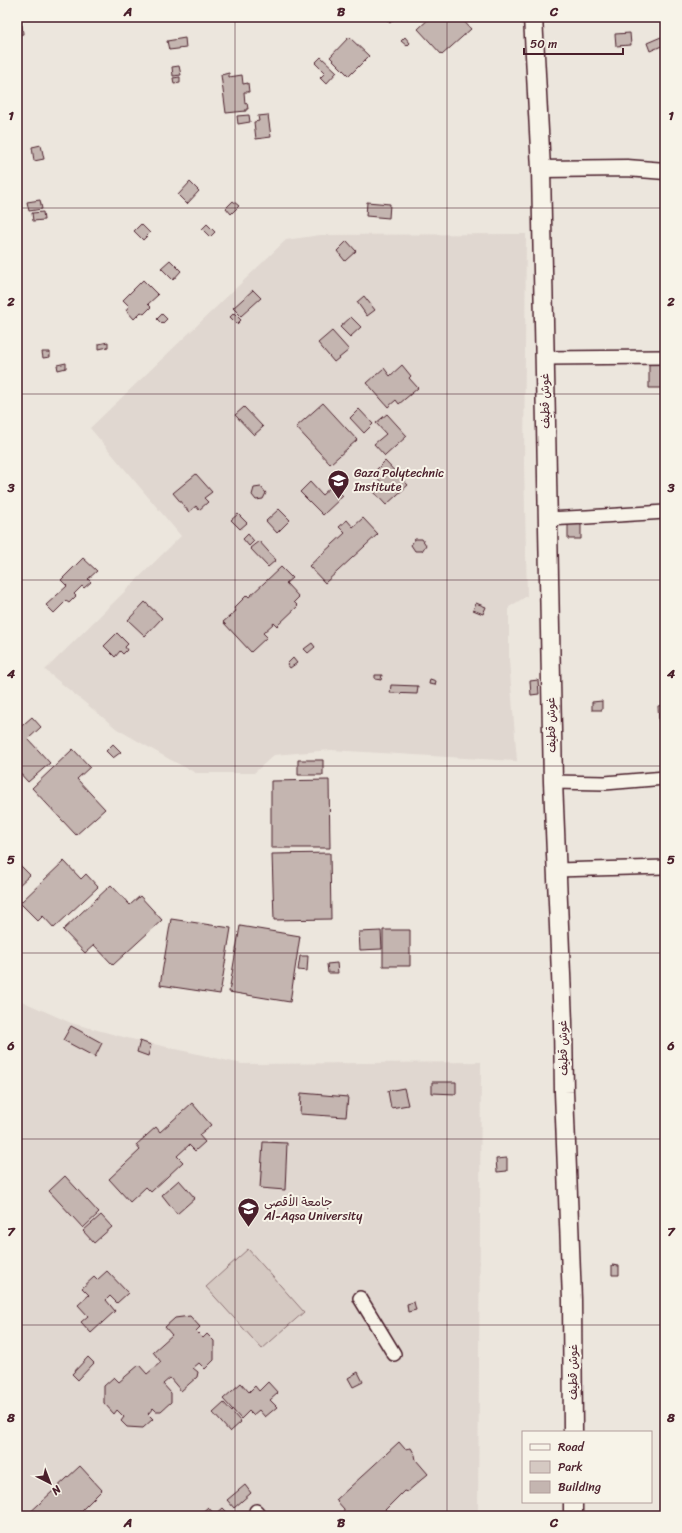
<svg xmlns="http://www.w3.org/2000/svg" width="682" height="1533" font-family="Sriracha,'Playpen Sans Arabic',sans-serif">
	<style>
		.built { fill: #e0d7d0 }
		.green { fill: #d5c9c2; stroke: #907476 }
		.building { fill: #c4b5b0; stroke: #4a1f2b }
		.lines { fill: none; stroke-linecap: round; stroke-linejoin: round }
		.minor-casing { stroke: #4a1f2b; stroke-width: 16 }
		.tertiary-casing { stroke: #4a1f2b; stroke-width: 19 }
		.secondary-casing { stroke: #4a1f2b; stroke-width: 21 }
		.minor { stroke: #f7f3e8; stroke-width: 13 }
		.tertiary { stroke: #f7f3e8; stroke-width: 16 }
		.secondary { stroke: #f7f3e8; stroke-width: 18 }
		.grid { fill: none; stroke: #4a1f2b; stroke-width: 1; stroke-opacity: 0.55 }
		.labels { text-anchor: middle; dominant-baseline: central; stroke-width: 4; stroke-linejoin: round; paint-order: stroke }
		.street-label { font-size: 12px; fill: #4a1f2b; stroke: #f7f3e8 }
		.poi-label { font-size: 12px; fill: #4a1f2b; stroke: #f7f3e8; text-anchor: start }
		.neatline { fill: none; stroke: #4a1f2b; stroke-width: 1.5 }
		.grid-label { font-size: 13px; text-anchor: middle; font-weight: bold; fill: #4a1f2b }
	</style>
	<rect width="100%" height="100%" fill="#ece6dd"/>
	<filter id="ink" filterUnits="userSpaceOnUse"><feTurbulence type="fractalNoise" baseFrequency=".025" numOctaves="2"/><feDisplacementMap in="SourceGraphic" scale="8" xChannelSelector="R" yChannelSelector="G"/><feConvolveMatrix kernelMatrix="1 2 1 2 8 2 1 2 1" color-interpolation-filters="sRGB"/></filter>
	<g filter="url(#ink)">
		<path class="built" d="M 526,234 L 524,465 L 527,596 L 509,607 L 509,660 L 517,761 L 331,750 L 274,755 L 254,773 L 196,773 L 169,759 L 117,729 L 45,670 L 181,536 L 90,428 L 286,240 L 320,235 Z
			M 17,999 L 71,1023 L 127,1038 L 242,1064 L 481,1062 L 478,1516 L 17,1516 Z"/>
		<path class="green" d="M 248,1249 L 304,1312 L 262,1349 L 206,1287 Z"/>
		<path class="building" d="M 17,17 L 18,17 L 19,25 L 22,25 L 23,34 L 17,35 Z
			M 384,17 L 395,17 L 390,23 Z
			M 431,17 L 460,17 L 471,29 L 442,55 L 418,29 Z
			M 630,33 L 631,45 L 616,46 L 615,34 Z
			M 349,37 L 369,56 L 349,76 L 330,57 Z
			M 405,37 L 410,43 L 407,46 L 401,41 Z
			M 661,37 L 664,45 L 650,51 L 647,43 Z
			M 185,38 L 186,48 L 169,50 L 167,41 Z
			M 321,57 L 337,72 L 326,84 L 320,78 L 325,73 L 315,63 Z
			M 179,66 L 181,75 L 173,76 L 172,67 Z
			M 229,73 L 229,77 L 242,75 L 243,84 L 248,83 L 249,92 L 244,92 L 245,104 L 247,103 L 248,109 L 246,109 L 246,111 L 226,113 L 221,75 Z
			M 180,77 L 180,83 L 174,84 L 173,78 Z
			M 249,115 L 250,122 L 238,124 L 237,116 Z
			M 268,115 L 271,137 L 256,139 L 254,122 L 259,121 L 258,116 Z
			M 41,145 L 44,159 L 34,161 L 32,147 Z
			M 190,182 L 199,191 L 187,204 L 178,195 Z
			M 40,200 L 42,209 L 29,211 L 27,202 Z
			M 233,201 L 239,206 L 231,214 L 226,208 Z
			M 367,202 L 390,204 L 389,218 L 366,216 Z
			M 43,212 L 44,220 L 33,221 L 32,213 Z
			M 141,224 L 150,233 L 143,240 L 134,231 Z
			M 207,224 L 215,232 L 210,237 L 202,229 Z
			M 347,241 L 356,251 L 345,261 L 337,251 Z
			M 170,260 L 181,271 L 173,280 L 161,268 Z
			M 143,280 L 158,295 L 148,304 L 151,307 L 144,314 L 141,312 L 134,319 L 126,310 L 129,306 L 123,300 Z
			M 253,290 L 261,298 L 241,316 L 233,308 Z
			M 364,296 L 375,310 L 367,316 L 357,302 Z
			M 234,313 L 241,320 L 237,324 L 230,317 Z
			M 162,314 L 167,319 L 162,324 L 157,319 Z
			M 351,317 L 361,327 L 350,337 L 340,327 Z
			M 332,331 L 349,350 L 334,362 L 318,343 Z
			M 108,342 L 108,347 L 99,349 L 99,344 Z
			M 42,352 L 50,352 L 50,357 L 43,358 Z
			M 649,362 L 665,362 L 665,388 L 649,388 Z
			M 66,363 L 66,368 L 58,370 L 57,365 Z
			M 402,365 L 411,376 L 409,378 L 418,388 L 399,404 L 396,400 L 388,407 L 367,383 L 384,368 L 390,376 Z
			M 323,403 L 357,440 L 330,464 L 296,427 Z
			M 244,407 L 263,427 L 254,435 L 235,415 Z
			M 359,409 L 373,424 L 364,433 L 350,418 Z
			M 387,414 L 407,436 L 385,456 L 374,444 L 386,434 L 376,423 Z
			M 385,461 L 408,485 L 386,505 L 374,492 L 383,484 L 373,473 Z
			M 196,474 L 212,492 L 204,498 L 208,502 L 199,510 L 196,506 L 189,512 L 173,493 Z
			M 310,482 L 322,495 L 333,485 L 343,496 L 323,515 L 300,492 Z
			M 261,487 L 266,493 L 263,499 L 256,500 L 252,495 L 254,488 Z
			M 279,509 L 290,520 L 277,533 L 266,521 Z
			M 238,514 L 247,523 L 240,529 L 231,520 Z
			M 363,518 L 378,534 L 325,583 L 309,566 L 345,533 L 339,527 L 347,520 L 353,527 Z
			M 568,524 L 581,524 L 581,539 L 568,539 Z
			M 248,534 L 254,541 L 249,546 L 243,539 Z
			M 415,539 L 422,539 L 426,545 L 422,551 L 415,551 L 411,545 Z
			M 259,541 L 276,560 L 268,567 L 250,548 Z
			M 83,558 L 97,571 L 88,579 L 91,582 L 84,588 L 82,586 L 74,594 L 76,596 L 69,603 L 66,601 L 54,613 L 46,605 L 67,586 L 61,580 Z
			M 281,567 L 292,578 L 286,583 L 299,597 L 294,602 L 298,606 L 277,626 L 274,623 L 263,633 L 267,637 L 251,652 L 223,622 L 236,611 L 234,608 L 247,595 L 249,597 Z
			M 145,602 L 162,618 L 145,636 L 128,620 Z
			M 476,603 L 486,607 L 483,614 L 473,610 Z
			M 117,633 L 128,644 L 125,647 L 127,650 L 123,654 L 120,651 L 115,657 L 104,646 Z
			M 312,643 L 315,647 L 308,653 L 304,649 Z
			M 293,658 L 297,663 L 290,668 L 287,664 Z
			M 375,675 L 382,675 L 381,680 L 375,679 Z
			M 430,679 L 436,681 L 435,685 L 429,684 Z
			M 538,680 L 539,694 L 531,695 L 530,681 Z
			M 391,685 L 418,686 L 417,694 L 390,693 Z
			M 602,701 L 602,710 L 592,710 L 592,702 Z
			M 665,705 L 665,722 L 659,722 L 658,706 Z
			M 32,717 L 41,727 L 28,739 L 50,763 L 28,782 L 17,770 L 17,730 Z
			M 113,744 L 121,752 L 113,758 L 106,751 Z
			M 73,749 L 90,767 L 77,779 L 105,809 L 76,835 L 32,788 Z
			M 298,760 L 323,760 L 323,775 L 298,775 Z
			M 329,780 L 330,848 L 271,848 L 271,781 Z
			M 330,853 L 331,919 L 274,920 L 272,854 Z
			M 64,861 L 81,879 L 86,874 L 98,887 L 54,928 L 43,916 L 38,921 L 20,903 Z
			M 17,862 L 30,875 L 17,887 Z
			M 111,885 L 130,905 L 140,896 L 162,920 L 113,965 L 94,945 L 85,953 L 63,930 Z
			M 171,919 L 231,928 L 220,994 L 160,985 Z
			M 240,926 L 300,936 L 290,1002 L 229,992 Z
			M 383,930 L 410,930 L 410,966 L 383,966 Z
			M 381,931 L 382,949 L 360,950 L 359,932 Z
			M 300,956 L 308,956 L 307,971 L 298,970 Z
			M 337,963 L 338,973 L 328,973 L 327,964 Z
			M 71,1026 L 102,1043 L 95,1057 L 63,1040 Z
			M 140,1041 L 151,1045 L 148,1056 L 137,1052 Z
			M 432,1082 L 456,1082 L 456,1094 L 432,1093 Z
			M 404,1088 L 408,1105 L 391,1108 L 388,1091 Z
			M 301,1093 L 348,1097 L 346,1117 L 300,1114 Z
			M 192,1103 L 211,1125 L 199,1135 L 205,1142 L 195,1151 L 189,1145 L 177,1156 L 183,1162 L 151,1192 L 146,1187 L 130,1202 L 109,1179 L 140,1150 L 136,1145 L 156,1127 L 160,1132 Z
			M 263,1142 L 287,1143 L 285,1190 L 260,1188 Z
			M 507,1158 L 507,1171 L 497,1172 L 496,1159 Z
			M 65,1176 L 99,1213 L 83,1228 L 49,1191 Z
			M 179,1180 L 195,1198 L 177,1214 L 162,1195 Z
			M 101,1215 L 112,1227 L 94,1243 L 83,1231 Z
			M 612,1265 L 619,1266 L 619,1275 L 612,1275 Z
			M 107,1271 L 128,1293 L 117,1303 L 110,1296 L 106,1300 L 115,1311 L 91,1333 L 81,1322 L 88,1316 L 78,1305 L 89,1295 L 82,1288 L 94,1277 L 97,1280 Z
			M 414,1302 L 416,1310 L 408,1312 L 407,1304 Z
			M 190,1316 L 200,1327 L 196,1331 L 203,1338 L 207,1334 L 214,1341 L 214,1360 L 205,1369 L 199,1363 L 193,1368 L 198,1372 L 197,1377 L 181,1391 L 170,1378 L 163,1384 L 171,1393 L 171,1402 L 161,1411 L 156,1411 L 153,1408 L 148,1414 L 153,1419 L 143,1428 L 127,1427 L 121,1421 L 124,1417 L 117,1410 L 114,1414 L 104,1403 L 104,1386 L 114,1377 L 119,1382 L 139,1365 L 147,1374 L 161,1362 L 153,1352 L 172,1335 L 165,1327 L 175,1318 Z
			M 88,1357 L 94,1363 L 78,1380 L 72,1374 Z
			M 358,1372 L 363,1382 L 353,1387 L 348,1378 Z
			M 268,1382 L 278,1393 L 270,1400 L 277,1407 L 265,1417 L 259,1410 L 253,1415 L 249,1411 L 241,1419 L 223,1399 L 241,1383 L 249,1392 L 255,1386 L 259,1391 Z
			M 224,1403 L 241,1422 L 230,1432 L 213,1413 Z
			M 399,1442 L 405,1449 L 411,1448 L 415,1455 L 416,1460 L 428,1474 L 407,1492 L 404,1491 L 384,1511 L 385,1513 L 382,1516 L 343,1516 L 344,1509 L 336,1500 Z
			M 80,1466 L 102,1490 L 80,1512 L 84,1516 L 26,1516 Z
			M 245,1485 L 251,1493 L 234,1508 L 227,1500 Z
			M 208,1507 L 215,1515 L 223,1508 L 229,1514 L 227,1516 L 202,1516 L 200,1514 Z"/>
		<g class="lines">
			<defs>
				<path id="minor" d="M 544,358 L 665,357
					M 547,519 L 587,517 L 665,512
					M 553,782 L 605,783 L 665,778
					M 556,870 L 665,867
					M 360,1298 L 394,1354
					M 256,1511 L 260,1516"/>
				<path id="tertiary" d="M 541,169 L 627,168 L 665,171"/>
				<path id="secondary" d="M 533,17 L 541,169 L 553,782 L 563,1022 L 564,1092 L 572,1300 L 573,1432
					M 573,1502 L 573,1516"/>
			</defs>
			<use href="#minor" class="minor-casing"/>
			<use href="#tertiary" class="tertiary-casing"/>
			<use href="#secondary" class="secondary-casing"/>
			<use href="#minor" class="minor"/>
			<use href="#tertiary" class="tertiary"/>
			<use href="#secondary" class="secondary"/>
		</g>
	</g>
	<path class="grid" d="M 235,17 L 235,1516M 447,17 L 447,1516M 17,208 L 665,208M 17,394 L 665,394M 17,580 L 665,580M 17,766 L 665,766M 17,953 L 665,953M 17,1139 L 665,1139M 17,1325 L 665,1325"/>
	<defs>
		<symbol id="university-pin" viewBox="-11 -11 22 30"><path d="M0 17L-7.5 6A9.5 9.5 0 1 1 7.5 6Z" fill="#4a1f2b" stroke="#f7f3e8"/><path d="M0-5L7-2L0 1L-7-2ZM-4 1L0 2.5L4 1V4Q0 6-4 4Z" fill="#fff"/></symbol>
	</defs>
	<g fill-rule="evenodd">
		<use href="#university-pin" x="326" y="468" width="25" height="34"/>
		<use href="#university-pin" x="236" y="1196" width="25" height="34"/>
	</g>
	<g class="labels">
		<g class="street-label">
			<text transform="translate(545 401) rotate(-91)">غوش قطيف</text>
			<text transform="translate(551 725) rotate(-91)">غوش قطيف</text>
			<text transform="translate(563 1048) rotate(-91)">غوش قطيف</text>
			<text transform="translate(573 1372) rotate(-90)">غوش قطيف</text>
		</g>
		<g class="poi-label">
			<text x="354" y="473">Gaza Polytechnic<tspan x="354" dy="14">Institute</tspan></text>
			<text x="264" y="1202">جامعة الأقصى<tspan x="264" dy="14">Al-Aqsa University</tspan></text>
		</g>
	</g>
	<rect width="682" height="1533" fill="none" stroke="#f7f3e8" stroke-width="44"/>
	<rect x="522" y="1431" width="130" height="72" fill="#f7f3e8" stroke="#b29e9c"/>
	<rect x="530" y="1444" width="20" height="6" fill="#f7f3e8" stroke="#b29e9c"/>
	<text x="558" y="1451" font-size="12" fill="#4a1f2b">Road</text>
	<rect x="530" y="1461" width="20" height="12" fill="#d5c9c2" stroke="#b29e9c"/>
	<text x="558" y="1471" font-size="12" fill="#4a1f2b">Park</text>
	<rect x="530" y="1481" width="20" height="12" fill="#c4b5b0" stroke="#b29e9c"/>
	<text x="558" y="1491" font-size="12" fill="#4a1f2b">Building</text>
	<g transform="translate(50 1483) rotate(138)" stroke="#f7f3e8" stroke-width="3" paint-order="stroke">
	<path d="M0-3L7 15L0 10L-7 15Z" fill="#4a1f2b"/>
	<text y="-6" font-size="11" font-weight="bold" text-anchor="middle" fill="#4a1f2b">N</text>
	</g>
	<path d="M524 48v6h99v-6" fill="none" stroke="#4a1f2b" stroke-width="2"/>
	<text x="530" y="48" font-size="12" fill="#4a1f2b" stroke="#f7f3e8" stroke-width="3" paint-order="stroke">50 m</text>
	<rect x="22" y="22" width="638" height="1489" class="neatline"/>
	<g class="grid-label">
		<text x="128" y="16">A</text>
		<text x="341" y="16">B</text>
		<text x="554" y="16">C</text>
		<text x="11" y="120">1</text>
		<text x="671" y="120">1</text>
		<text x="11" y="306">2</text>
		<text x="671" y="306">2</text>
		<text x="11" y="492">3</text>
		<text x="671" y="492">3</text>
		<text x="11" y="678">4</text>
		<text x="671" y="678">4</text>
		<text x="11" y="864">5</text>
		<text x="671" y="864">5</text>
		<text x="11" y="1050">6</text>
		<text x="671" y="1050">6</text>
		<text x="11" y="1236">7</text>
		<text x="671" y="1236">7</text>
		<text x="11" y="1422">8</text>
		<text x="671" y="1422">8</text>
		<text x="128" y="1527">A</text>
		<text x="341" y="1527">B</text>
		<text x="554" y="1527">C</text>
	</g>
</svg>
